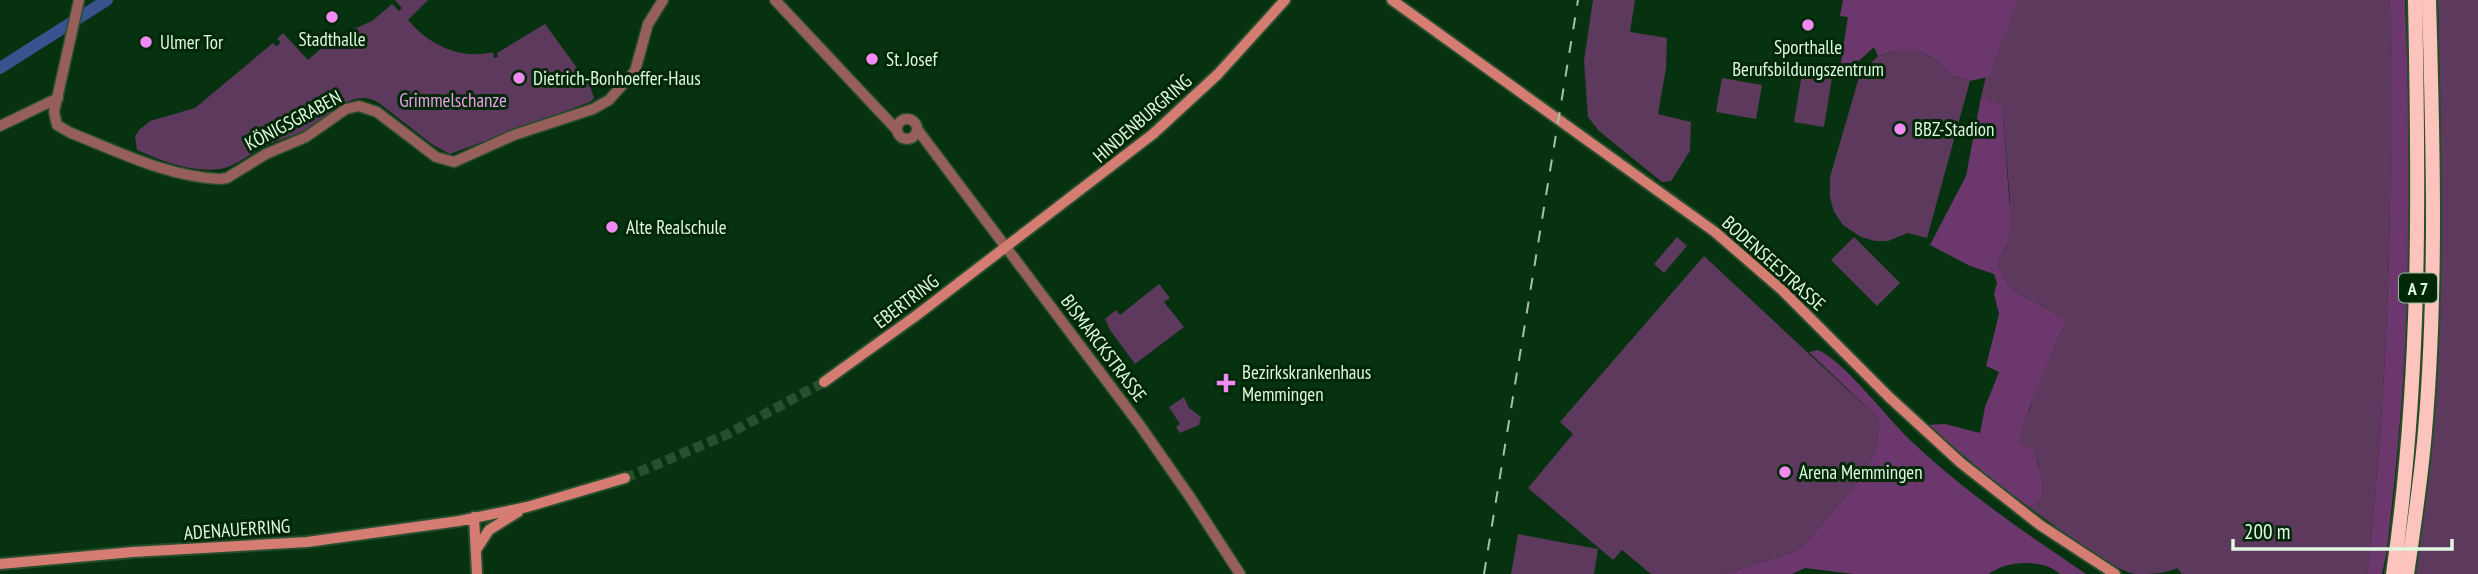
<svg xmlns="http://www.w3.org/2000/svg" width="2478" height="574" font-family="'PT Sans Narrow',sans-serif">
	<style>
		.green { fill: #5d3a5d }
		.forest { fill: #6b376c }
		.lines { fill: none; stroke-linecap: round; stroke-linejoin: round }
		.river { stroke: #3b5291; stroke-width: 12 }
		.secondary-tunnel { stroke: #285030; stroke-width: 10; stroke-dasharray: 10 5; stroke-linecap: butt }
		.tertiary-casing { stroke: #264e2d; stroke-width: 13 }
		.secondary-casing { stroke: #264e2d; stroke-width: 14 }
		.motorway-casing { stroke: #264e2d; stroke-width: 18 }
		.tertiary { stroke: #975f59; stroke-width: 10 }
		.secondary { stroke: #d57c73; stroke-width: 10 }
		.motorway { stroke: #fdc4bd; stroke-width: 14 }
		.rail { stroke: #a5c2a8; stroke-width: 2; stroke-dasharray: 12 12; stroke-linecap: butt }
		.poi-dot { fill: #f28af3; stroke: #002806; stroke-width: 2.5 }
		.labels { text-anchor: middle; dominant-baseline: central; stroke-width: 6; stroke-linejoin: round; paint-order: stroke }
		.shield { fill: #002806; stroke: #9ebaa0; stroke-width: 2 }
		.shield-label { font-size: 18px; font-weight: bold; fill: #e1f8e2 }
		.poi-label { font-size: 19px; fill: #e1f8e2; stroke: #002806; text-anchor: start }
		.park-label { font-size: 19px; fill: #ed9fed; stroke: #002806 }
		.street-label { font-size: 19px; fill: #e1f8e2; stroke: #002806 }
	</style>
	<rect width="100%" height="100%" fill="#073210"/>
	<path class="green" d="M 395,0 L 428,0 L 408,20 C 429,45 460,60 493,52 L 494,58 L 498,57 L 497,53 L 545,24 L 590,86 L 594,98 L 590,102 L 450,154 L 433,145 L 379,103 C 352,86 329,118 308,129 C 294,136 277,140 263,147 C 249,154 235,167 220,169 C 192,173 161,161 137,150 L 135,137 L 139,130 L 150,121 L 195,108 L 273,43 L 276,46 L 279,45 L 280,41 L 277,39 L 283,33 L 308,60 L 332,39 L 372,21 L 392,4 L 399,11 L 402,8 Z
		M 1593,0 L 1635,0 L 1630,32 L 1667,38 L 1666,68 L 1658,114 L 1691,122 L 1690,151 L 1671,181 L 1662,182 L 1599,131 L 1588,117 L 1584,61 Z
		M 2013,0 L 2390,0 C 2393,192 2389,383 2367,574 L 2182,574 L 2177,568 C 2165,574 2149,574 2135,574 C 2114,571 2049,522 2029,507 L 2037,503 L 2042,495 L 2038,462 L 2020,444 L 2019,429 L 2030,409 L 2036,386 L 2067,320 L 2010,288 L 1997,263 L 2008,243 L 2010,201 L 2002,107 L 1981,97 L 1988,68 Z
		M 2438,0 L 2478,0 L 2478,574 L 2416,574 C 2444,383 2443,192 2438,0 Z
		M 1904,49 C 1924,51 1938,58 1949,75 L 1970,81 L 1927,238 L 1908,233 L 1888,241 L 1875,241 L 1861,237 L 1843,225 L 1834,212 L 1830,197 L 1830,177 L 1860,74 L 1878,56 Z
		M 1802,73 L 1832,78 L 1824,127 L 1794,122 Z
		M 1722,78 L 1762,85 L 1756,119 L 1716,112 Z
		M 1677,237 L 1687,246 L 1664,273 L 1654,264 Z
		M 1854,237 L 1900,283 L 1877,306 L 1831,260 Z
		M 1704,256 L 1879,419 L 1877,446 L 1870,461 L 1870,468 L 1802,547 L 1790,553 L 1723,574 L 1651,574 L 1622,550 L 1613,560 L 1528,488 L 1573,434 L 1560,422 Z
		M 1159,284 L 1170,298 L 1164,302 L 1184,327 L 1135,364 L 1110,330 L 1105,319 L 1116,310 L 1120,315 Z
		M 1184,397 L 1189,408 L 1201,417 L 1199,425 L 1180,433 L 1176,427 L 1180,424 L 1169,407 Z
		M 1518,534 L 1598,549 L 1594,574 L 1511,574 Z"/>
	<path class="forest" d="M 1843,0 L 2018,0 L 1988,77 L 1970,81 L 1949,75 C 1932,48 1906,46 1878,56 L 1874,47 L 1851,68 L 1840,69 L 1848,17 L 1840,16 Z
		M 2390,0 L 2405,0 C 2408,82 2411,164 2409,246 C 2407,350 2399,452 2386,555 L 2382,574 L 2367,574 C 2389,383 2393,192 2390,0 Z
		M 1981,97 L 2002,106 L 2011,222 L 2008,243 L 1997,263 L 2010,288 L 2067,320 C 2053,349 2041,377 2030,407 C 2025,423 2019,426 2020,444 L 2033,449 C 2037,459 2044,485 2042,495 C 2040,502 2034,505 2029,507 L 1991,479 L 1928,425 L 1945,424 L 1980,433 L 1985,407 L 1999,372 L 1986,366 L 1999,314 L 1994,294 L 1997,283 L 1994,274 L 1970,266 L 1930,245 L 1966,176 Z
		M 1818,350 C 1844,361 1887,418 1910,440 C 1964,491 2025,533 2086,574 L 2060,574 C 2044,559 2007,560 1989,574 L 1854,574 L 1805,568 L 1792,574 L 1723,574 L 1790,553 L 1802,547 L 1870,468 L 1870,461 L 1877,446 L 1879,419 L 1809,352 Z"/>
	<g class="lines">
		<path class="river" d="M 0,68 L 107,0"/>
		<path class="secondary-tunnel" d="M 625,478 L 728,434 L 824,382"/>
		<defs>
			<path id="tertiary" d="M 79,0 L 54,112 L 57,125 L 71,133 C 119,152 168,177 220,179 L 227,178 L 266,154 L 306,137 L 346,109 L 359,106 L 377,112 L 436,157 L 454,162 L 514,135 L 593,109 L 609,100 L 635,71 L 648,24 L 663,0
				M 775,0 L 897,130
				M897 129a10 10 0 1 1 20 0a10 10 0 1 1-20 0Z
				M 0,126 L 58,98
				M 917,129 L 1139,424 L 1190,497 L 1240,574"/>
			<path id="secondary" d="M 1392,0 L 1715,232 L 1782,290 L 1889,397 L 1961,463 L 2040,525 L 2115,574
				M 824,382 L 917,315 L 1153,134 L 1218,74 L 1285,0
				M 474,517 L 477,574
				M 476,550 L 489,530 L 518,512
				M 0,564 L 133,552 L 307,542 L 459,521 L 527,507 L 625,478"/>
			<path id="motorway" d="M 2393,574 C 2421,383 2419,192 2415,0
				M 2407,574 C 2414,527 2421,479 2425,431 C 2437,288 2433,144 2429,0"/>
		</defs>
		<use href="#tertiary" class="tertiary-casing"/>
		<use href="#secondary" class="secondary-casing"/>
		<use href="#motorway" class="motorway-casing"/>
		<use href="#tertiary" class="tertiary"/>
		<use href="#secondary" class="secondary"/>
		<use href="#motorway" class="motorway"/>
		<path class="rail" d="M 1484,574 L 1578,0"/>
	</g>
	<g class="poi-dot">
		<circle cx="332" cy="17" r="7"/>
		<circle cx="1808" cy="25" r="7"/>
		<circle cx="146" cy="42" r="7"/>
		<circle cx="872" cy="59" r="7"/>
		<circle cx="519" cy="78" r="7"/>
		<circle cx="1900" cy="129" r="7"/>
		<circle cx="612" cy="227" r="7"/>
		<path d="M1222.5 372.5h7v7h7v7h-7v7h-7v-7h-7v-7h7z"/>
		<circle cx="1785" cy="472" r="7"/>
	</g>
	<g class="labels">
		<rect class="shield" x="2399" y="273.5" width="38" height="29" rx="5"/>
		<g class="shield-label">
			<text x="2418" y="288">A 7</text>
		</g>
		<g class="poi-label">
			<text x="332" y="39" text-anchor="middle">Stadthalle</text>
			<text x="160" y="42">Ulmer Tor</text>
			<text x="1808" y="47" text-anchor="middle">Sporthalle<tspan x="1808" dy="22">Berufsbildungszentrum</tspan></text>
			<text x="886" y="59">St. Josef</text>
			<text x="533" y="78">Dietrich-Bonhoeffer-Haus</text>
			<text x="1914" y="129">BBZ-Stadion</text>
			<text x="626" y="227">Alte Realschule</text>
			<text x="1242" y="372">Bezirkskrankenhaus<tspan x="1242" dy="22">Memmingen</tspan></text>
			<text x="1799" y="472">Arena Memmingen</text>
		</g>
		<g class="park-label">
			<text x="453" y="100">Grimmelschanze</text>
		</g>
		<g class="street-label">
			<text transform="translate(1142 118) rotate(-41)">HINDENBURGRING</text>
			<text transform="translate(293 120) rotate(-28)">KÖNIGSGRABEN</text>
			<text transform="translate(1774 263) rotate(42)">BODENSEESTRASSE</text>
			<text transform="translate(906 301) rotate(-37)">EBERTRING</text>
			<text transform="translate(1104 348) rotate(53)">BISMARCKSTRASSE</text>
			<text transform="translate(237 529) rotate(-4)">ADENAUERRING</text>
		</g>
	</g>
	<path d="M2233 539v10h219v-10" fill="none" stroke="#e1f8e2" stroke-width="3.5"/>
	<text x="2244" y="539" font-size="21" fill="#e1f8e2" stroke="#002806" stroke-width="5" paint-order="stroke">200 m</text>
</svg>
